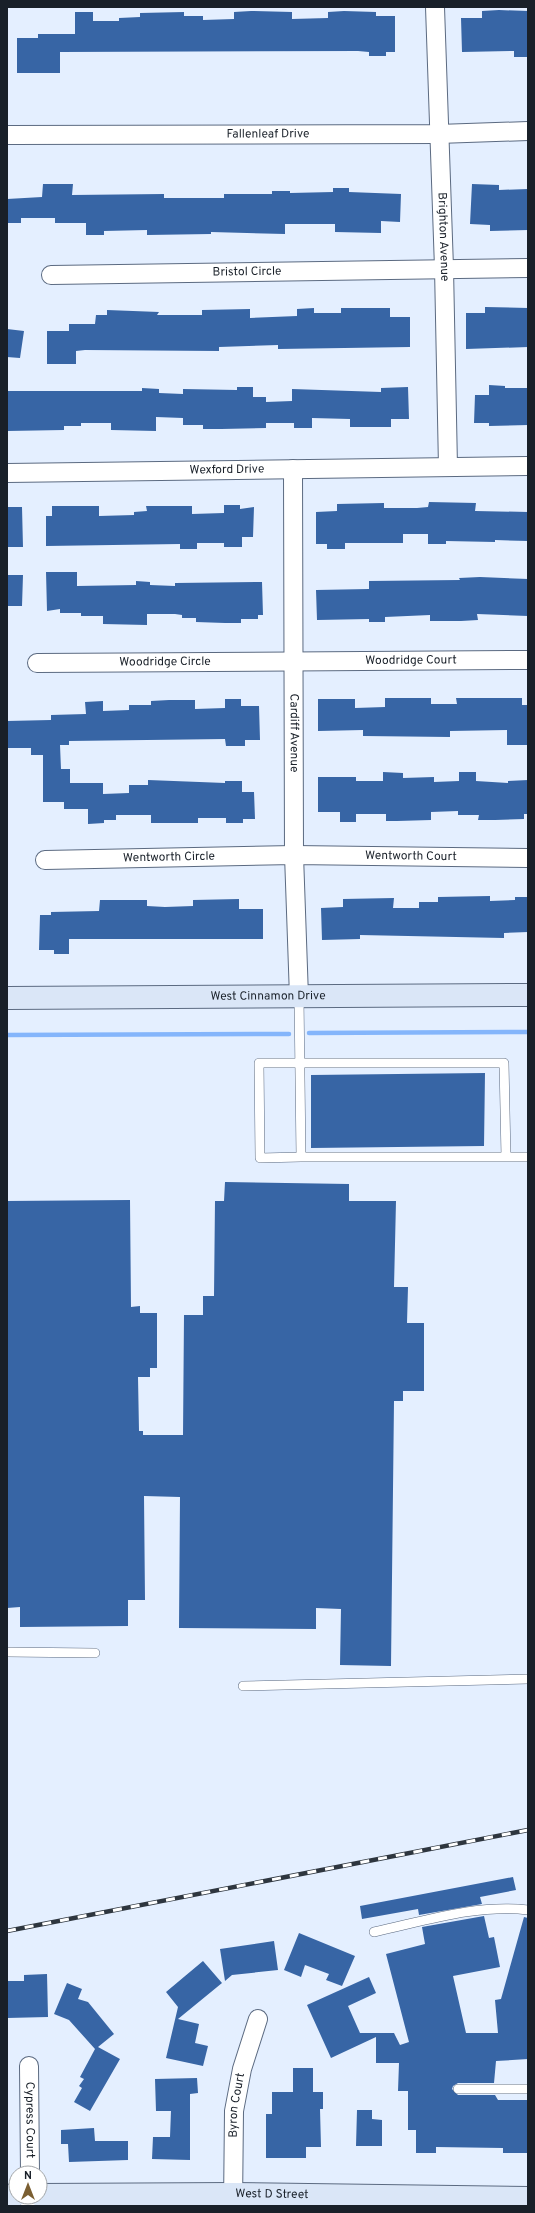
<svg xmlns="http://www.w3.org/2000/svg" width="535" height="2213" font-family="Overpass,sans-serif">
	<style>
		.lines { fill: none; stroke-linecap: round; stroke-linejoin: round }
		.stream { stroke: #84b5fb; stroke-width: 4.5 }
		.building { fill: #3765a5 }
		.lane-casing { stroke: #5b6a81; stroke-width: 10 }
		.street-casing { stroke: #5b6a81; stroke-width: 20 }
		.secondary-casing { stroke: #5b6a81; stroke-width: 24 }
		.lane { stroke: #fff; stroke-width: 9 }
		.street { stroke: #fff; stroke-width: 18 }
		.secondary { stroke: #dae6f7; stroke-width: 22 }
		.rail-casing { stroke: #2e363f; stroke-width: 4.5 }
		.rail { stroke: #fff; stroke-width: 3; stroke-dasharray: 9; stroke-linecap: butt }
		.labels { text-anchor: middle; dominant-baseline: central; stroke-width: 4; stroke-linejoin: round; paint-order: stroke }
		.street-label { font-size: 12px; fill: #192029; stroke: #fff }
	</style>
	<rect width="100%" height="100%" fill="#e4efff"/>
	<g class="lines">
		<path class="stream" d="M 309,1033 L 528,1032
			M 7,1035 L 289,1034"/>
	</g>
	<path class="building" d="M 499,10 L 528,11 L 528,57 L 514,57 L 514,51 L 462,52 L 461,18 L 482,18 L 482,11 Z
		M 251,11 L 292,12 L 292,19 L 328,18 L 328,12 L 344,11 L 376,12 L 376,16 L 395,16 L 395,52 L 386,52 L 386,56 L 369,56 L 369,52 L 358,51 L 60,52 L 60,73 L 17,73 L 17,38 L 38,38 L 38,34 L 75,34 L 75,12 L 93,12 L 93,21 L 119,21 L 119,18 L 140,17 L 140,13 L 184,12 L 184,16 L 203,16 L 203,20 L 234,19 L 234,12 Z
		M 43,184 L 73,184 L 72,195 L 164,194 L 164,198 L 224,198 L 224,194 L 272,194 L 272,191 L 290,191 L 290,193 L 333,192 L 333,188 L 349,188 L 349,192 L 401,194 L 400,222 L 381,221 L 381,233 L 335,232 L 335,224 L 285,224 L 285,234 L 211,232 L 211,234 L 147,235 L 147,230 L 104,231 L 104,235 L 86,235 L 86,223 L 55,223 L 55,218 L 21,218 L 21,223 L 7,223 L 7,199 L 42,197 Z
		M 472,184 L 499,185 L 499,190 L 528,189 L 528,230 L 490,231 L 490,225 L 470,224 Z
		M 485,307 L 528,308 L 528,347 L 466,349 L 466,313 L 485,313 Z
		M 314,308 L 314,313 L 341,313 L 341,308 L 390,308 L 390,317 L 410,317 L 410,347 L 278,349 L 278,345 L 219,347 L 219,351 L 85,350 L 76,351 L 76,364 L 47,364 L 47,331 L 69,331 L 69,324 L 95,324 L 96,315 L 107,315 L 107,310 L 159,312 L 157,315 L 202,315 L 202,310 L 250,309 L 250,318 L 297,316 L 297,309 Z
		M 7,329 L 24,331 L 20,358 L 7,357 Z
		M 489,385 L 505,386 L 505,388 L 528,388 L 528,425 L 489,426 L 489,423 L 474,423 L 475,395 L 489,395 Z
		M 237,387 L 253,387 L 253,397 L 266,397 L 266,402 L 292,401 L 292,389 L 381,392 L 381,388 L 408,387 L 409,419 L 391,419 L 391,427 L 350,427 L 350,419 L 312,418 L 312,428 L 294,428 L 294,423 L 266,423 L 266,428 L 221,429 L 203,429 L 203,425 L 183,425 L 183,418 L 156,417 L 156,431 L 111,430 L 111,423 L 81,423 L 81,426 L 64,426 L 64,430 L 7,431 L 7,391 L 142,391 L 142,388 L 159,389 L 159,393 L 183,394 L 183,389 L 237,390 Z
		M 429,502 L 476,503 L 475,511 L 528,512 L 528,541 L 495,540 L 495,542 L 446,541 L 446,544 L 428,544 L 428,534 L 403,534 L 403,543 L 345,543 L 345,549 L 327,549 L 327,544 L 316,544 L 316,512 L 337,511 L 337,504 L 384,503 L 384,508 L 417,508 L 428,507 Z
		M 224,505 L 240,505 L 240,509 L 254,507 L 253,537 L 242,537 L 242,547 L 224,547 L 224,543 L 197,543 L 197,549 L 180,549 L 180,544 L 46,546 L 46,516 L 52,516 L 52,506 L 99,506 L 99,516 L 134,515 L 134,512 L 147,511 L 146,506 L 192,506 L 192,514 L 224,513 Z
		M 7,507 L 22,507 L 23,547 L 7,547 Z
		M 46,572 L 77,572 L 77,586 L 136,585 L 136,581 L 150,582 L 150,585 L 175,586 L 175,583 L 262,582 L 263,615 L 258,615 L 258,619 L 241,619 L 241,623 L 225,623 L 196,622 L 196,618 L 182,618 L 182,615 L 175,614 L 147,614 L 147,625 L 103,624 L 103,616 L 81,616 L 81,613 L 60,613 L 60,609 L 47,611 Z
		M 7,575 L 23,575 L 22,606 L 7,606 Z
		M 480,577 L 528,579 L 528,616 L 477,614 L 478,620 L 461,621 L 430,621 L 430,615 L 385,617 L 385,622 L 369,622 L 369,619 L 317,620 L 316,590 L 369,589 L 369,581 L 460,580 L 459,578 Z
		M 385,698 L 431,698 L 431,704 L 457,704 L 456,698 L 522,698 L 522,705 L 528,705 L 527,745 L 507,745 L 507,730 L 450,731 L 450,737 L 363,736 L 363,730 L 318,731 L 318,699 L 355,699 L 355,708 L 385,707 Z
		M 225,699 L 241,699 L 241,706 L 259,706 L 260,740 L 245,740 L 245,746 L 226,746 L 225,739 L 69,741 L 69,745 L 60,745 L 61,769 L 70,769 L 70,783 L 103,783 L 103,794 L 129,793 L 129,785 L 148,785 L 148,780 L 225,783 L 225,781 L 242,781 L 242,792 L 254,792 L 255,819 L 243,819 L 243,823 L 226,823 L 226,818 L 198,818 L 198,823 L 151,823 L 151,815 L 116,815 L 116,820 L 104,820 L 104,823 L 88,824 L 88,809 L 64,809 L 64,802 L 43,802 L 43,755 L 31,755 L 31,748 L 7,748 L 7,721 L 51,720 L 51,715 L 86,714 L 85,702 L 103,701 L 103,711 L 129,710 L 129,705 L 151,705 L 151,701 L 169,700 L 195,700 L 195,709 L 225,708 Z
		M 383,772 L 403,773 L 403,778 L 434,777 L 434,782 L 459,781 L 459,772 L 476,772 L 476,781 L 508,783 L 508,781 L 528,780 L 528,814 L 524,814 L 524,819 L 495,820 L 478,820 L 479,815 L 458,815 L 458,811 L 431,812 L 431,820 L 397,821 L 386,821 L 386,814 L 356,814 L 356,822 L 340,822 L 340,812 L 318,812 L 318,777 L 356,777 L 356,781 L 383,781 Z
		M 490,896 L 490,901 L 515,900 L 515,897 L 528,897 L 528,932 L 504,933 L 504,938 L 360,935 L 360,939 L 322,940 L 321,908 L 343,907 L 343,899 L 394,898 L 393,908 L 419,908 L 419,902 L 438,902 L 438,897 Z
		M 239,899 L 239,909 L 263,909 L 263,939 L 69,939 L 69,954 L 54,954 L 54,950 L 39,950 L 40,915 L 51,915 L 51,912 L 99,911 L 100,900 L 147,900 L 147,906 L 165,907 L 193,906 L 193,900 Z
		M 485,1073 L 484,1146 L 311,1148 L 311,1075 Z
		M 225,1182 L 349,1184 L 349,1201 L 396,1201 L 394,1287 L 408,1287 L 407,1323 L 424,1323 L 424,1391 L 403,1391 L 403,1401 L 394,1401 L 391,1666 L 340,1665 L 341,1609 L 316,1608 L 316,1629 L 179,1628 L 180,1497 L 144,1496 L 145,1600 L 128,1600 L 128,1626 L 20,1627 L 20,1607 L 7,1608 L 7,1201 L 130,1200 L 131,1307 L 140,1306 L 140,1313 L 157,1313 L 157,1368 L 150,1368 L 150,1377 L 138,1377 L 139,1431 L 143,1431 L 143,1435 L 183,1435 L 184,1315 L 203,1315 L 203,1296 L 214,1296 L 215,1201 L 224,1201 Z
		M 513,1877 L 516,1890 L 480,1897 L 482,1904 L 419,1915 L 418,1909 L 362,1919 L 360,1906 Z
		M 484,1916 L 489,1938 L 494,1937 L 500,1967 L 453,1976 L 466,2033 L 498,2033 L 495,2000 L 501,1999 L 524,1917 L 528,1918 L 528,2059 L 496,2061 L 494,2083 L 458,2083 L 453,2086 L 452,2089 L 458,2095 L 495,2095 L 498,2100 L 528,2100 L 528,2153 L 503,2153 L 503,2148 L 436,2147 L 436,2153 L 416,2153 L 416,2130 L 408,2130 L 408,2091 L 398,2091 L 399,2063 L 376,2063 L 376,2037 L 331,2058 L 307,2005 L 369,1977 L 376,1993 L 348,2006 L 360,2033 L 394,2033 L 400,2045 L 409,2042 L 386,1954 L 425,1944 L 422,1927 Z
		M 299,1933 L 355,1956 L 342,1986 L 326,1980 L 329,1974 L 305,1965 L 301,1977 L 284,1970 Z
		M 274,1941 L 278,1970 L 232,1975 L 225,1981 L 220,1949 Z
		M 203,1961 L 222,1983 L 178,2019 L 199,2024 L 195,2043 L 208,2046 L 203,2066 L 166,2058 L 178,2007 L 166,1992 Z
		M 47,1974 L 48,2017 L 7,2018 L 7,1981 L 24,1981 L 24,1975 Z
		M 67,1983 L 82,1989 L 78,1999 L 88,2002 L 114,2034 L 98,2047 L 120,2059 L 90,2111 L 74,2102 L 82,2088 L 79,2086 L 84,2079 L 80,2077 L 95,2049 L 69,2020 L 54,2014 Z
		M 293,2068 L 313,2068 L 313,2092 L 323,2092 L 323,2109 L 320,2109 L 321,2147 L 306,2147 L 306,2158 L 266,2158 L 266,2114 L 272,2114 L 272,2092 L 293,2092 Z
		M 197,2078 L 198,2093 L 190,2094 L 190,2160 L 152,2159 L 153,2137 L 170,2137 L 171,2111 L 156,2111 L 155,2079 Z
		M 357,2110 L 372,2110 L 372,2119 L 382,2120 L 382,2146 L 356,2146 Z
		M 94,2128 L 95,2141 L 128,2141 L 128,2160 L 69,2162 L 68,2144 L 61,2144 L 61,2130 Z"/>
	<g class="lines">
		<defs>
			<path id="lane" d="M 299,997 L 301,1157 L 528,1157
				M 301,1157 L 260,1158 L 259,1063 L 504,1063 L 506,1157
				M 7,1652 L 95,1653
				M 243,1686 L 528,1679
				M 374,1932 C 425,1921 476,1904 528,1910
				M 458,2089 L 528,2089"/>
			<g id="street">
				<path id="s1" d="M 435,7 L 444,268 L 448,467"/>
				<path id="s2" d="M 7,135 L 438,134 L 528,131"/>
				<path id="s3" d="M 51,275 L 528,268"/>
				<path id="s4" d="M 293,469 L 294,855 L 299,997"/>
				<path id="s5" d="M 7,473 L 528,466"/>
				<path id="s6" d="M 37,663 L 528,660"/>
				<path id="s7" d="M 45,860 L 294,855 L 528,858"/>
				<path id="s8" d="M 29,2066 L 30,2173"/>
				<path d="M 30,2206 L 30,2197"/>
				<path id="s9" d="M 233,2206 L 234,2111 L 242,2069 L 258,2019"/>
			</g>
			<g id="secondary">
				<path id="s10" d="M 7,998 L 528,995"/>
				<path id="s11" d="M 40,2195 L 232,2194 L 528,2198"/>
				<path d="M 7,2196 L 16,2195"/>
			</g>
		</defs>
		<use href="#lane" class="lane-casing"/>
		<use href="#street" class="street-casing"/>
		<use href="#secondary" class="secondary-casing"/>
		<use href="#lane" class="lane"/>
		<use href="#street" class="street"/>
		<use href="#secondary" class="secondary"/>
		<defs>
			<path id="rail" d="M 7,1931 L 528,1830"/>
		</defs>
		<use href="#rail" class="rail-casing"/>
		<use href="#rail" class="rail"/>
	</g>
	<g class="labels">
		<g class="street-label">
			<text stroke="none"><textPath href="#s2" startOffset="261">Fallenleaf Drive</textPath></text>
			<text stroke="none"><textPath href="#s1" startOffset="230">Brighton Avenue</textPath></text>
			<text stroke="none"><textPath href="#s3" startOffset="196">Bristol Circle</textPath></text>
			<text stroke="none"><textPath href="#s5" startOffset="220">Wexford Drive</textPath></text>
			<text stroke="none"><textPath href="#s6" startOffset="374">Woodridge Court</textPath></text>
			<text stroke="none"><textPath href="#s6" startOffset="128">Woodridge Circle</textPath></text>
			<text stroke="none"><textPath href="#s4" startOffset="264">Cardiff Avenue</textPath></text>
			<text stroke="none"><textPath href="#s7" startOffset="366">Wentworth Court</textPath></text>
			<text stroke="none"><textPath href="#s7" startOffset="124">Wentworth Circle</textPath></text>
			<text stroke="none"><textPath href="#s10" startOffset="261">West Cinnamon Drive</textPath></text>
			<text stroke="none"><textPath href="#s9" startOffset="101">Byron Court</textPath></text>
			<text stroke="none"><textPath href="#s8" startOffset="54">Cypress Court</textPath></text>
			<text stroke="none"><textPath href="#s11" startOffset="232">West D Street</textPath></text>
		</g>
	</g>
	<rect width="535" height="2213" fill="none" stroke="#192029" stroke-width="16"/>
	<g transform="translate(28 2185)"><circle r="19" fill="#ffffff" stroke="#a3a6a9"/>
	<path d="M0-3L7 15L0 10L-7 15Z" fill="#7b5f32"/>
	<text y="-6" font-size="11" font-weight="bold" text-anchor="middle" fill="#192029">N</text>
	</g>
</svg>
